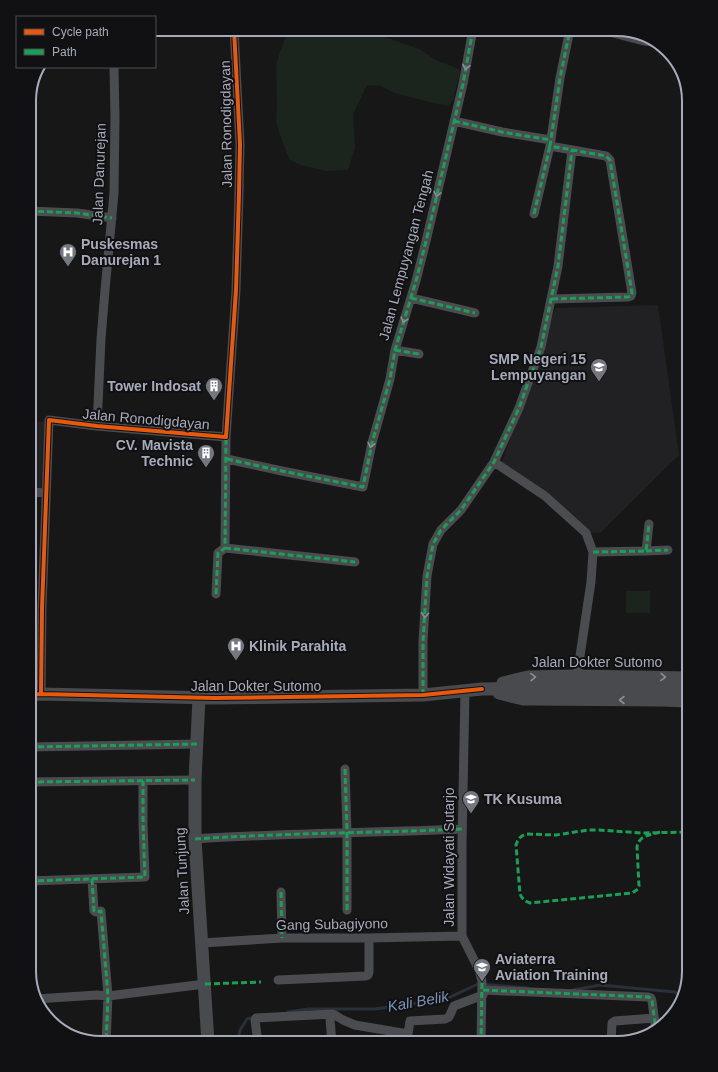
<svg xmlns="http://www.w3.org/2000/svg" width="718" height="1072" font-family="Arial,sans-serif">
	<style>
		.built { fill: #212023 }
		.green { fill: #1c241e }
		.lines { fill: none; stroke-linecap: round; stroke-linejoin: round }
		.stream { stroke: #29303a; stroke-width: 3 }
		.street { stroke: #4a4c50; stroke-width: 9 }
		.secondary { stroke: #494a4e; stroke-width: 13 }
		.quiet { stroke: #1a9f57; stroke-width: 3; stroke-dasharray: 6 3; stroke-linecap: butt }
		.cycleway-casing { stroke: #111113; stroke-width: 6 }
		.cycleway { stroke: #e8590c; stroke-width: 4 }
		.oneway { stroke: #8b8e9a }
		.oneway2 { stroke: #8b8d99 }
		.labels { text-anchor: middle; dominant-baseline: central; stroke-width: 4; stroke-linejoin: round; paint-order: stroke }
		.street-label { font-size: 14px; fill: #a7aab9; stroke: #111113 }
		.poi-label { font-size: 14px; font-weight: bold; fill: #a7aab9; stroke: #111113; text-anchor: start }
		.water-label { font-size: 15px; font-style: italic; fill: #7b94b6; stroke: #111113 }
		.rim { fill: none; stroke: #a7aab9; stroke-width: 2 }
	</style>
	<rect width="100%" height="100%" fill="#171717"/>
	<path class="built" d="M 658,305 L 679,455 L 600,533 L 584,533 L 502,462 L 555,308 Z
		M 29,421 L 45,422 L 41,489 L 29,489 Z"/>
	<path class="green" d="M 289,29 L 362,29 L 419,49 L 436,60 L 459,69 L 460,73 L 453,100 L 449,106 L 433,103 L 394,93 L 381,86 L 367,85 L 353,114 L 355,148 L 348,170 L 326,171 L 301,165 L 290,160 L 282,141 L 276,122 L 277,103 L 276,66 L 279,54 Z
		M 626,591 L 650,591 L 650,613 L 626,613 Z"/>
	<g class="lines">
		<path class="stream" d="M 573,990 L 600,985 L 675,992 L 682,999
			M 288,1012 L 308,1009 L 375,1009 L 446,999 L 478,984 L 528,988
			M 237,1043 L 240,1030 L 247,1019 L 255,1017"/>
		<path class="street" d="M 454,121 L 502,132 L 551,140
			M 29,211 L 77,213 L 112,218
			M 534,214 L 550,146
			M 411,298 L 475,313
			M 552,299 L 628,297 L 631,296 L 632,293 L 610,160 L 606,156 L 550,146 L 560,78 L 570,29
			M 395,350 L 419,354
			M 97,426 L 101,339 L 105,290 L 114,193 L 115,117 L 114,67
			M 227,459 L 282,471 L 363,487 L 372,443 L 390,379 L 395,350 L 416,281 L 427,237 L 463,84 L 473,29
			M 494,462 L 545,496 L 586,533 L 593,552 L 591,582 L 577,676
			M 29,492 L 46,493
			M 225,548 L 355,562
			M 646,551 L 668,550
			M 593,552 L 646,551 L 649,524
			M 216,594 L 218,553 L 225,548 L 226,437
			M 465,691 L 462,844 L 462,936 L 479,970 L 482,981 L 481,1043
			M 41,694 L 42,608 L 49,420 L 97,426 L 226,437 L 236,290 L 239,194 L 240,144 L 234,29
			M 423,695 L 423,641 L 427,576 L 433,544 L 441,530 L 461,510 L 494,462 L 519,408 L 541,347 L 558,266 L 572,150
			M 29,747 L 198,744
			M 345,769 L 347,832 L 347,910
			M 29,782 L 195,780
			M 195,839 C 284,833 373,833 462,829
			M 92,879 L 94,911 L 96,912 L 101,911 L 108,996 L 106,1043
			M 29,881 L 145,877 L 143,824 L 143,781
			M 281,892 L 282,938
			M 202,943 L 282,938 L 369,938 L 462,936
			M 278,980 L 366,976 L 368,975 L 369,972 L 369,938
			M 483,990 L 648,997 L 651,998 L 652,1001 L 656,1031
			M 36,999 L 97,995 L 108,996 L 205,984
			M 330,1019 L 332,1043
			M 258,1043 L 255,1020 L 256,1018 L 332,1014 L 335,1015 L 343,1020 L 355,1025 L 408,1034 L 410,1021 L 445,1019 L 449,1017 L 454,1006 L 483,995
			M 611,1043 L 612,1023 L 615,1021 L 654,1018"/>
		<path class="secondary" d="M 606,29 L 644,39 L 655,40
			M 503,683 L 528,677 L 577,676 L 689,678
			M 499,693 L 523,699 L 533,699 L 662,700 L 689,701
			M 29,695 L 41,694 L 214,698 L 423,695 L 482,689 L 592,687 L 689,690
			M 199,698 L 195,780 L 195,839 L 208,1043"/>
		<path class="quiet" d="M 454,121 L 502,132 L 551,140
			M 29,211 L 77,213 L 112,218
			M 534,214 L 550,146
			M 411,298 L 475,313
			M 552,299 L 628,297 L 631,296 L 632,293 L 610,160 L 606,156 L 550,146 L 560,78 L 570,29
			M 395,350 L 419,354
			M 227,459 L 282,471 L 363,487 L 372,443 L 390,379 L 395,350 L 416,281 L 427,237 L 463,84 L 473,29
			M 225,548 L 355,562
			M 646,551 L 668,550
			M 593,552 L 646,551 L 649,524
			M 216,594 L 218,553 L 225,548 L 226,437
			M 423,695 L 423,641 L 427,576 L 433,544 L 441,530 L 461,510 L 494,462 L 519,408 L 541,347 L 558,266 L 572,150
			M 29,747 L 198,744
			M 345,769 L 347,832 L 347,910
			M 29,782 L 195,780
			M 660,832 C 650,835 639,835 637,847 L 639,886 L 638,889 L 632,893 L 530,903 C 525,901 522,899 520,894 L 516,845 C 518,839 520,836 526,834 L 556,835 L 588,830 L 599,830 L 642,833 L 689,832
			M 195,839 C 284,833 373,833 462,829
			M 92,879 L 94,911 L 96,912 L 101,911 L 108,996 L 106,1043
			M 29,881 L 145,877 L 143,824 L 143,781
			M 281,892 L 282,938
			M 205,984 L 261,982
			M 483,990 L 648,997 L 651,998 L 652,1001 L 656,1031
			M 481,1043 L 482,981"/>
		<defs>
			<path id="cycleway" d="M 41,694 L 42,608 L 49,420 L 97,426 L 226,437 L 236,290 L 239,194 L 240,144 L 234,29
				M 29,695 L 41,694 L 214,698 L 423,695 L 482,689"/>
		</defs>
		<use href="#cycleway" class="cycleway-casing"/>
		<use href="#cycleway" class="cycleway"/>
	</g>
	<defs><path id="oneway-chevron" d="M-2-3.5L2.5 0L-2 3.5" fill="none" stroke-width="1.6" stroke-linecap="round" stroke-linejoin="round"/></defs>
	<g class="oneway">
		<use href="#oneway-chevron" transform="translate(466 67) rotate(100)"/>
		<use href="#oneway-chevron" transform="translate(437 194) rotate(102)"/>
		<use href="#oneway-chevron" transform="translate(404 320) rotate(107)"/>
		<use href="#oneway-chevron" transform="translate(371 445) rotate(103)"/>
		<use href="#oneway-chevron" transform="translate(425 615) rotate(94)"/>
	</g>
	<g class="oneway2">
		<use href="#oneway-chevron" transform="translate(533 677) rotate(-2)"/>
		<use href="#oneway-chevron" transform="translate(663 677) rotate(1)"/>
		<use href="#oneway-chevron" transform="translate(622 700) rotate(-180)"/>
	</g>
	<defs>
		<symbol id="hospital-pin" viewBox="-11 -11 22 30"><path d="M0 17L-7.5 6A9.5 9.5 0 1 1 7.5 6Z" fill="#757780" stroke="#111113"/><path d="M-5-5h3v3.5h4V-5h3V5h-3V1.5h-4V5h-3Z" fill="#fff"/></symbol>
		<symbol id="school-pin" viewBox="-11 -11 22 30"><path d="M0 17L-7.5 6A9.5 9.5 0 1 1 7.5 6Z" fill="#757780" stroke="#111113"/><path d="M0-5L7-2L0 1L-7-2ZM-4 1L0 2.5L4 1V4Q0 6-4 4Z" fill="#fff"/></symbol>
		<symbol id="building-pin" viewBox="-11 -11 22 30"><path d="M0 17L-7.5 6A9.5 9.5 0 1 1 7.5 6Z" fill="#757780" stroke="#111113"/><path d="M-4-6H4V6H1V3H-1V6H-4ZM-2.5-4.3h1.7v1.8h-1.7ZM.8-4.3h1.7v1.8H.8ZM-2.5-1h1.7V.8h-1.7ZM.8-1h1.7V.8H.8Z" fill="#fff"/></symbol>
	</defs>
	<g fill-rule="evenodd">
		<use href="#hospital-pin" x="58" y="242" width="20" height="27"/>
		<use href="#school-pin" x="589" y="357" width="20" height="27"/>
		<use href="#building-pin" x="204" y="376" width="20" height="27"/>
		<use href="#building-pin" x="196" y="443" width="20" height="27"/>
		<use href="#hospital-pin" x="226" y="636" width="20" height="27"/>
		<use href="#school-pin" x="461" y="789" width="20" height="27"/>
		<use href="#school-pin" x="472" y="957" width="20" height="27"/>
	</g>
	<g class="labels">
		<g class="street-label">
			<text transform="translate(226 124) rotate(-91)">Jalan Ronodigdayan</text>
			<text transform="translate(99 174) rotate(-88)">Jalan Danurejan</text>
			<text transform="translate(406 255) rotate(-75)">Jalan Lempuyangan Tengah</text>
			<text transform="translate(146 419) rotate(5)">Jalan Ronodigdayan</text>
			<text x="597" y="662">Jalan Dokter Sutomo</text>
			<text x="256" y="686">Jalan Dokter Sutomo</text>
			<text transform="translate(449 857) rotate(-90)">Jalan Widayati Sutarjo</text>
			<text transform="translate(182 871) rotate(-93)">Jalan Tunjung</text>
			<text transform="translate(332 924) rotate(-1)">Gang Subagiyono</text>
		</g>
		<g class="poi-label">
			<text x="81" y="244">Puskesmas<tspan x="81" dy="16">Danurejan 1</tspan></text>
			<text x="586" y="359" text-anchor="end">SMP Negeri 15<tspan x="586" dy="16">Lempuyangan</tspan></text>
			<text x="201" y="386" text-anchor="end">Tower Indosat</text>
			<text x="193" y="445" text-anchor="end">CV. Mavista<tspan x="193" dy="16">Technic</tspan></text>
			<text x="249" y="646">Klinik Parahita</text>
			<text x="484" y="799">TK Kusuma</text>
			<text x="495" y="959">Aviaterra<tspan x="495" dy="16">Aviation Training</tspan></text>
		</g>
		<g class="water-label">
			<text transform="translate(418 1001) rotate(-10)">Kali Belik</text>
		</g>
	</g>
	<path d="M0 0H718V1072H0ZM101 36H617A65 65 0 0 1 682 101V971A65 65 0 0 1 617 1036H101A65 65 0 0 1 36 971V101A65 65 0 0 1 101 36Z" fill="#111113" fill-rule="evenodd"/>
	<path class="rim" d="M101 36H617A65 65 0 0 1 682 101V971A65 65 0 0 1 617 1036H101A65 65 0 0 1 36 971V101A65 65 0 0 1 101 36Z"/>
	<rect x="16" y="16" width="140" height="52" fill="#111113" stroke="#4d4e55"/>
	<rect x="24" y="29" width="20" height="6" fill="#e8590c" stroke="#4d4e55"/>
	<text x="52" y="36" font-size="12" fill="#a7aab9">Cycle path</text>
	<rect x="24" y="49" width="20" height="6" fill="#1a9f57" stroke="#4d4e55"/>
	<text x="52" y="56" font-size="12" fill="#a7aab9">Path</text>
</svg>
